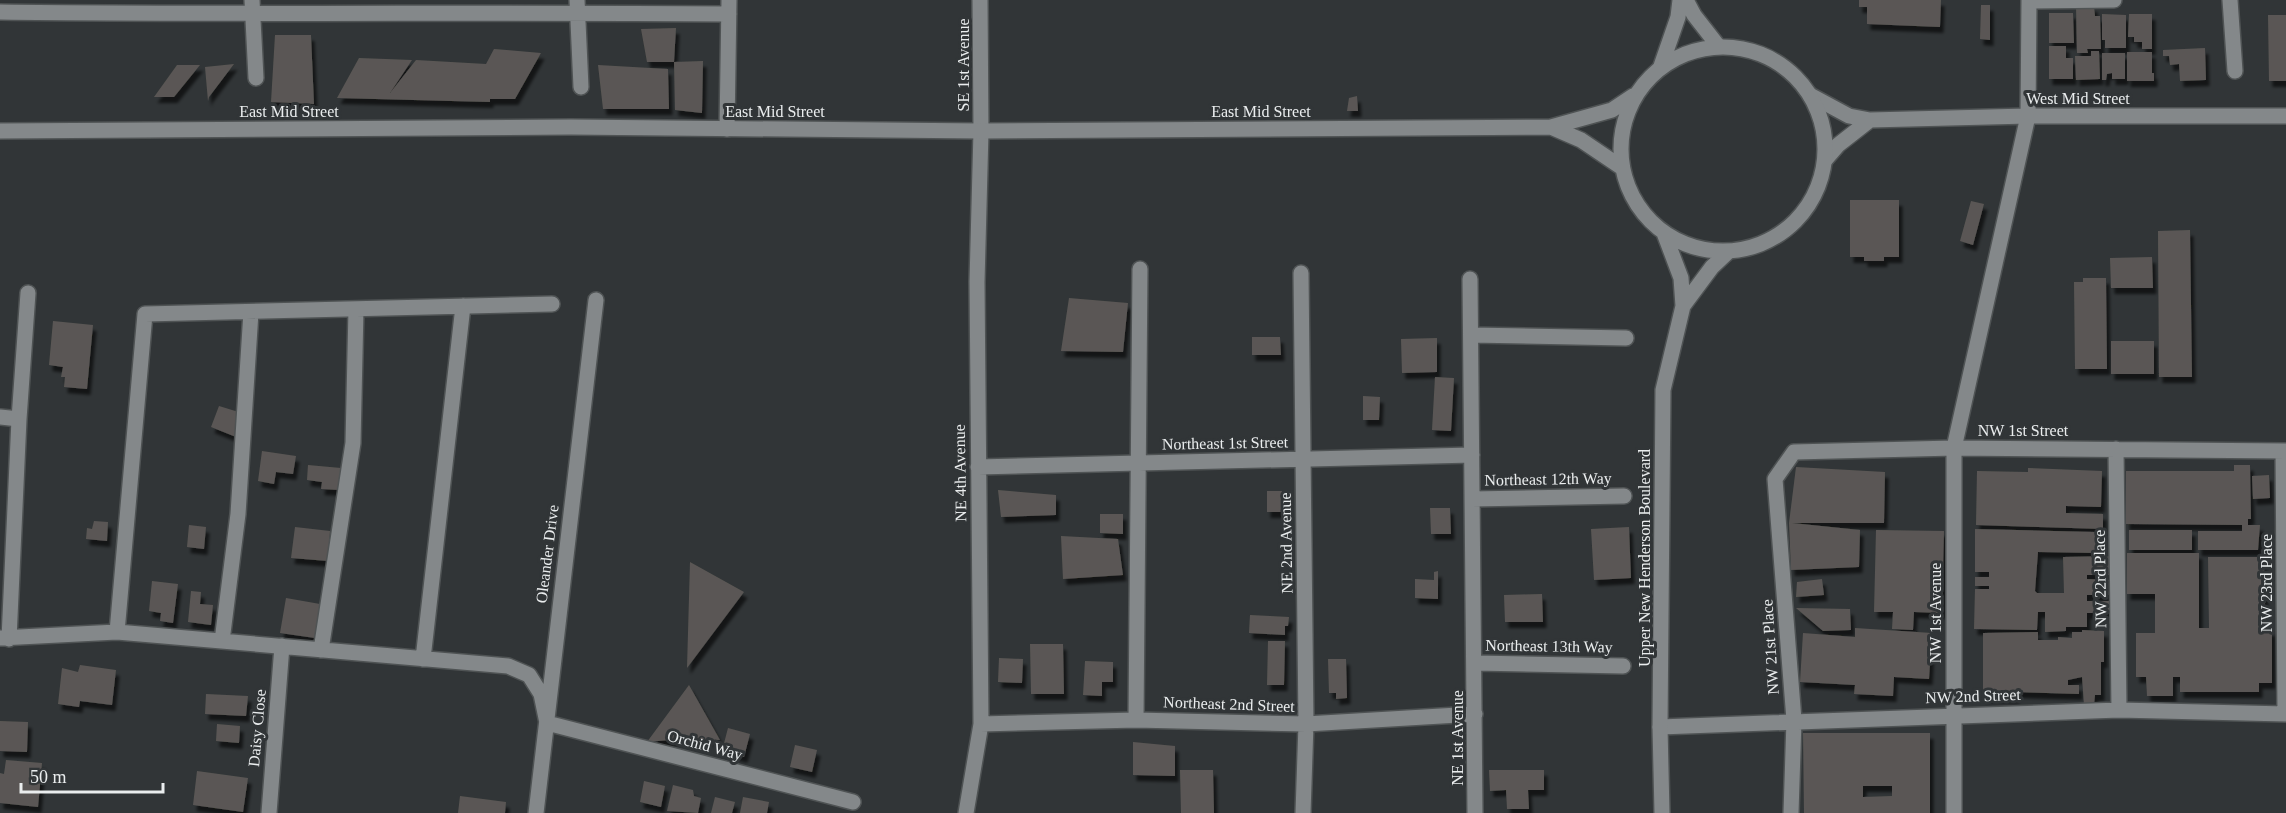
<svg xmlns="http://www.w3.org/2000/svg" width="2286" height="813" font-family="'Times New Roman',serif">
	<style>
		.building { fill: #5a5754; fill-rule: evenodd; filter: url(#shadow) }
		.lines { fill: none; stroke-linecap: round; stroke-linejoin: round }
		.minor-casing { stroke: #4f5354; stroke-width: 18 }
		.tertiary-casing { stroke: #4f5354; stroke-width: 18 }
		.minor { stroke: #84888a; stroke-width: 15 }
		.tertiary { stroke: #84888a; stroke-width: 15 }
		.labels { text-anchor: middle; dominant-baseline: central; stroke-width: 6; stroke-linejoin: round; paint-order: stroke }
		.street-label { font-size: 16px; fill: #eaedee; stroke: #313537 }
	</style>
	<defs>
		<filter id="shadow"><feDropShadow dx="3.5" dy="6" stdDeviation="1.5" flood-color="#0009"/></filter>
	</defs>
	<rect width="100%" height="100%" fill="#313537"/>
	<path class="building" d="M 1859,0 L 1941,0 L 1940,27 L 1867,24 L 1867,7 L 1859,7 Z
		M 1981,5 L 1990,5 L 1990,40 L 1980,39 Z
		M 2076,6 L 2094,6 L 2095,16 L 2100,16 L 2101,49 L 2087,49 L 2088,53 L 2077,53 Z
		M 2049,13 L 2073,13 L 2074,43 L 2049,43 Z
		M 2102,14 L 2126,15 L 2126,48 L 2105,48 L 2105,40 L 2102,40 Z
		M 2129,14 L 2152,14 L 2152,49 L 2142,49 L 2142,42 L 2134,42 L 2134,37 L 2128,37 Z
		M 2268,15 L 2286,15 L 2286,81 L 2269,81 Z
		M 676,28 L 674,62 L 703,61 L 702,113 L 675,110 L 674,62 L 647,62 L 641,29 Z
		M 275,35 L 311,35 L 314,104 L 271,102 Z
		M 2049,46 L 2066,46 L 2066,58 L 2073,58 L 2073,79 L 2049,79 Z
		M 2205,48 L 2206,80 L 2180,81 L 2179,64 L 2170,65 L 2169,56 L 2163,56 L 2163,50 Z
		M 494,49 L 541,53 L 515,99 L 490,99 L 490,102 L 337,98 L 359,58 L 412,60 L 390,93 L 416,60 L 486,64 Z
		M 2091,51 L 2099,51 L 2100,79 L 2076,80 L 2075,56 L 2091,56 Z
		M 2127,52 L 2152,52 L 2152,73 L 2154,73 L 2154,81 L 2127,81 Z
		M 2102,53 L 2125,53 L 2125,79 L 2112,79 L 2112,73 L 2107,74 L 2106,80 L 2102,80 Z
		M 234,64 L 209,97 L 208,101 L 205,67 Z
		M 177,65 L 200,65 L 174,97 L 154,97 Z
		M 598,65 L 668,69 L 669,109 L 603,109 Z
		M 1357,96 L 1358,111 L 1347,111 L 1349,98 Z
		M 1850,200 L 1899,200 L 1899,257 L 1884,257 L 1884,261 L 1864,261 L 1864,257 L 1850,257 Z
		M 1971,201 L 1984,204 L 1973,245 L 1960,241 Z
		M 2190,230 L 2192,377 L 2159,377 L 2158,231 Z
		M 2152,257 L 2153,288 L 2111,288 L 2110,258 Z
		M 2083,278 L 2106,278 L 2107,369 L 2075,369 L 2074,282 L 2083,282 Z
		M 1069,298 L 1128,303 L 1123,352 L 1061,351 Z
		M 53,321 L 93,325 L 87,389 L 64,387 L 65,377 L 61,377 L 63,367 L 49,365 Z
		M 1252,337 L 1280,337 L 1281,355 L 1252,355 Z
		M 1437,338 L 1437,372 L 1402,373 L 1401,339 Z
		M 2111,341 L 2154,341 L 2154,374 L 2111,374 Z
		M 1435,377 L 1454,378 L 1451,431 L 1432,430 Z
		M 1363,396 L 1380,397 L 1379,420 L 1363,420 Z
		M 219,406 L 245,414 L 236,437 L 211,427 Z
		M 262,451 L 296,456 L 293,474 L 276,472 L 274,484 L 258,481 Z
		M 308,465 L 341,468 L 339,490 L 321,489 L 322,482 L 307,480 Z
		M 2234,465 L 2250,465 L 2251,519 L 2248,519 L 2248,525 L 2260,525 L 2258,550 L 2198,550 L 2198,531 L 2242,531 L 2242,525 L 2126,524 L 2126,471 L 2234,471 Z
		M 1796,467 L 1885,472 L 1884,523 L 1792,523 L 1860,530 L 1859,567 L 1791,570 L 1789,523 Z
		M 2028,468 L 2102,471 L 2101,507 L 2066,506 L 2066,513 L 2103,514 L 2103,529 L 1976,525 L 1977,471 L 2028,472 Z
		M 2269,475 L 2270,498 L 2253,499 L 2252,476 Z
		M 998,490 L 1056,495 L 1056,515 L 1001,517 Z
		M 1267,491 L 1282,491 L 1282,512 L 1267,512 Z
		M 1430,508 L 1450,508 L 1451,534 L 1431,534 Z
		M 1100,514 L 1123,514 L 1123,534 L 1100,533 Z
		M 94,521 L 108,522 L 107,541 L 86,539 L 87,528 L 92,529 Z
		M 189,525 L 206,527 L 204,549 L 187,547 Z
		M 295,527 L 330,531 L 328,561 L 291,558 Z
		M 1629,527 L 1631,578 L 1594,580 L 1591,529 Z
		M 1975,529 L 2096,532 L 2096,553 L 2038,552 L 2035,591 L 2037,593 L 2064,593 L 2063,557 L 2113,556 L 2113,575 L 2087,575 L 2087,579 L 2110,580 L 2110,595 L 2087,595 L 2087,601 L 2109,601 L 2110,613 L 2087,613 L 2087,627 L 2066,627 L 2066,631 L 2045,632 L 2045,612 L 2038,612 L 2037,630 L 1974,629 L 1975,589 L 1989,589 L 1989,586 L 1975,586 L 1975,577 L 1989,577 L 1989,572 L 1975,572 Z
		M 1876,530 L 1944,531 L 1942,613 L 1914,612 L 1913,630 L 1892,629 L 1893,612 L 1874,612 Z
		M 2129,530 L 2192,530 L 2192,550 L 2129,550 Z
		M 1061,536 L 1118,539 L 1123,575 L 1063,579 Z
		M 2127,553 L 2199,553 L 2199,628 L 2209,628 L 2208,557 L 2264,557 L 2265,630 L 2272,630 L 2272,683 L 2259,683 L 2259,692 L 2180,692 L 2180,677 L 2173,677 L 2173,696 L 2147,696 L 2146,677 L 2136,677 L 2136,633 L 2155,633 L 2155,594 L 2127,594 Z
		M 690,562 L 744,592 L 687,668 Z
		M 1438,571 L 1438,599 L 1415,598 L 1415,579 L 1434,580 L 1434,572 Z
		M 1822,579 L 1824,595 L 1796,597 L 1797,582 Z
		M 152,581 L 178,584 L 173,623 L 160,621 L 161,613 L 149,611 Z
		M 191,591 L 201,592 L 200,604 L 213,605 L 211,625 L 188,622 Z
		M 1542,594 L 1543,622 L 1505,622 L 1504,595 Z
		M 286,598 L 320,604 L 315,638 L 280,633 Z
		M 1796,608 L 1850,609 L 1851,630 L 1823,631 Z
		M 1250,615 L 1289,617 L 1288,626 L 1285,626 L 1285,635 L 1249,633 Z
		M 1855,628 L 1932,633 L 1929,679 L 1894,677 L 1893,696 L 1854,694 L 1855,685 L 1800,682 L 1803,633 L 1855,637 Z
		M 2082,630 L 2104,631 L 2104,662 L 2101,662 L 2101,695 L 2095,695 L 2094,705 L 2084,705 L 2082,677 L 2068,680 L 2068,685 L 2079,685 L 2079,694 L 2016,692 L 2016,697 L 1983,697 L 1983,633 L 2038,632 L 2038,640 L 2058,640 L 2058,637 L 2072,638 L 2072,632 L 2082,632 Z
		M 1268,641 L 1285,641 L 1284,685 L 1267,685 Z
		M 1030,644 L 1063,644 L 1064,694 L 1031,694 Z
		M 999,658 L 1023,659 L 1022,683 L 998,682 Z
		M 1328,659 L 1346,659 L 1347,698 L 1336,699 L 1336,693 L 1329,693 Z
		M 1085,661 L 1113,662 L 1113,682 L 1102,682 L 1102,696 L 1083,695 Z
		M 80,665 L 116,670 L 112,705 L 80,701 L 79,707 L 58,704 L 62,668 L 78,672 Z
		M 689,685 L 720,740 L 681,739 L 647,742 Z
		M 206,694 L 248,696 L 246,716 L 205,714 Z
		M 0,721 L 28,722 L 27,752 L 0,751 Z
		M 217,724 L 240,726 L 239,743 L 216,741 Z
		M 728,728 L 750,734 L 744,757 L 722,751 Z
		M 1803,733 L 1930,733 L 1930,813 L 1804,813 ZM 1863,786 L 1892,786 L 1892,796 L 1863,797 Z
		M 1133,742 L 1175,746 L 1175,776 L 1133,775 Z
		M 795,745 L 817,750 L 812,772 L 790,767 Z
		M 6,760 L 42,763 L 38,807 L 0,803 L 0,773 L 4,774 Z
		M 1180,770 L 1213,770 L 1214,813 L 1181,813 Z
		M 1489,770 L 1544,770 L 1544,790 L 1528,790 L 1529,809 L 1507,809 L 1506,790 L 1490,791 Z
		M 197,771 L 248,778 L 243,812 L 193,805 Z
		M 644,781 L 665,786 L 661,807 L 640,802 Z
		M 673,785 L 693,790 L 694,796 L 701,798 L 698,813 L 667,811 Z
		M 460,796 L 506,802 L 505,813 L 458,813 Z
		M 715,797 L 735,802 L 732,813 L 711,813 Z
		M 743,797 L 769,802 L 767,813 L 740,813 Z"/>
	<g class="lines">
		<defs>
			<path id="minor" d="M 252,0 L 256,78
				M 577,0 L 581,87
				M 2230,0 L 2235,71
				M 2029,1 L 2114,0
				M 0,12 C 243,15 486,12 729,14
				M 1810,95 L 1849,116 L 1870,120 L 2028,116 L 2286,116
				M 727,129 L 729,0
				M 1825,160 L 1838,145 L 1870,120
				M 1301,273 L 1306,724 L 1303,813
				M 1470,279 L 1475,813
				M 1471,335 L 1626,338
				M 0,417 L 19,419
				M 2116,449 L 2119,710
				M 2283,451 L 2285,714
				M 978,467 L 1472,455
				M 1472,499 L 1624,496
				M 117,632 L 145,314 L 552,304
				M 0,638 L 117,632 L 508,666 L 529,675 L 541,694 L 547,723 L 853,802
				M 9,639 L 19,419 L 28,293
				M 222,641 L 238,514 L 251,312
				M 321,650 L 353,443 L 356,309
				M 423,659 L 463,306
				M 1475,663 L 1623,666
				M 1136,720 L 1140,269
				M 981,724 L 1136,720 L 1306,724 L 1475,714
				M 1660,727 L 2119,710 L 2286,714
				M 269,813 L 282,646
				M 536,813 L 596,300
				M 966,813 L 981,724 L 977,282 L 981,131 L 980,0
				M 1791,813 L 1794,720 L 1775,479 L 1794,452 L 1954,448 L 2286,451
				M 1954,813 L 1954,448 L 2028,116 L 2029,0"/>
			<path id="tertiary" d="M 1686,0 L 1694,15 L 1719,47
				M1621 149a102 102 0 1 1 204 0a102 102 0 1 1-204 0Z
				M 1661,66 L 1678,17 L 1680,0
				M 1551,127 L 1581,140 L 1621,167
				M 0,131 L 571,127 L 981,131 L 1551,127 L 1612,110 L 1633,96
				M 1683,306 L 1712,267 L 1729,251
				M 1662,813 L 1660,727 L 1663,390 L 1683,306 L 1681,278 L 1664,233"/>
		</defs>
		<use href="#minor" class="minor-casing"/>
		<use href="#tertiary" class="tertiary-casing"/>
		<use href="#minor" class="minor"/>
		<use href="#tertiary" class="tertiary"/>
	</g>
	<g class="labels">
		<g class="street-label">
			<text transform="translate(963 65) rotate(-90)">SE 1st Avenue</text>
			<text x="2078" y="98">West Mid Street</text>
			<text x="289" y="111">East Mid Street</text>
			<text x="775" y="111">East Mid Street</text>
			<text x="1261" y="111">East Mid Street</text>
			<text x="2023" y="430">NW 1st Street</text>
			<text transform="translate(1225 443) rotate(-1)">Northeast 1st Street</text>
			<text transform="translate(960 473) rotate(-91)">NE 4th Avenue</text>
			<text transform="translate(1548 479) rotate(-1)">Northeast 12th Way</text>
			<text transform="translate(1286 543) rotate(-91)">NE 2nd Avenue</text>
			<text transform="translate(547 554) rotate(-83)">Oleander Drive</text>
			<text transform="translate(1644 558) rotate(-90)">Upper New Henderson Boulevard</text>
			<text transform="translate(2100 579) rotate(-91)">NW 22rd Place</text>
			<text transform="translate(2266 583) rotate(-90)">NW 23rd Place</text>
			<text transform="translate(1935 613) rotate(-90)">NW 1st Avenue</text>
			<text transform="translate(1549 646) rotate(1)">Northeast 13th Way</text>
			<text transform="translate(1770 647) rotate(-94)">NW 21st Place</text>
			<text transform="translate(1973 696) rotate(-2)">NW 2nd Street</text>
			<text transform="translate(1229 704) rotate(2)">Northeast 2nd Street</text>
			<text transform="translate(257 728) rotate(-85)">Daisy Close</text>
			<text transform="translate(1457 738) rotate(-90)">NE 1st Avenue</text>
			<text transform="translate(705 745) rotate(15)">Orchid Way</text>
		</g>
	</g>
	<path d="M21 783v9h142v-9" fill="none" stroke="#eaedee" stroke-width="3"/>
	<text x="30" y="783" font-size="18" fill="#eaedee" stroke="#313537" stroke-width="4.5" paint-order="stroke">50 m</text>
</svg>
